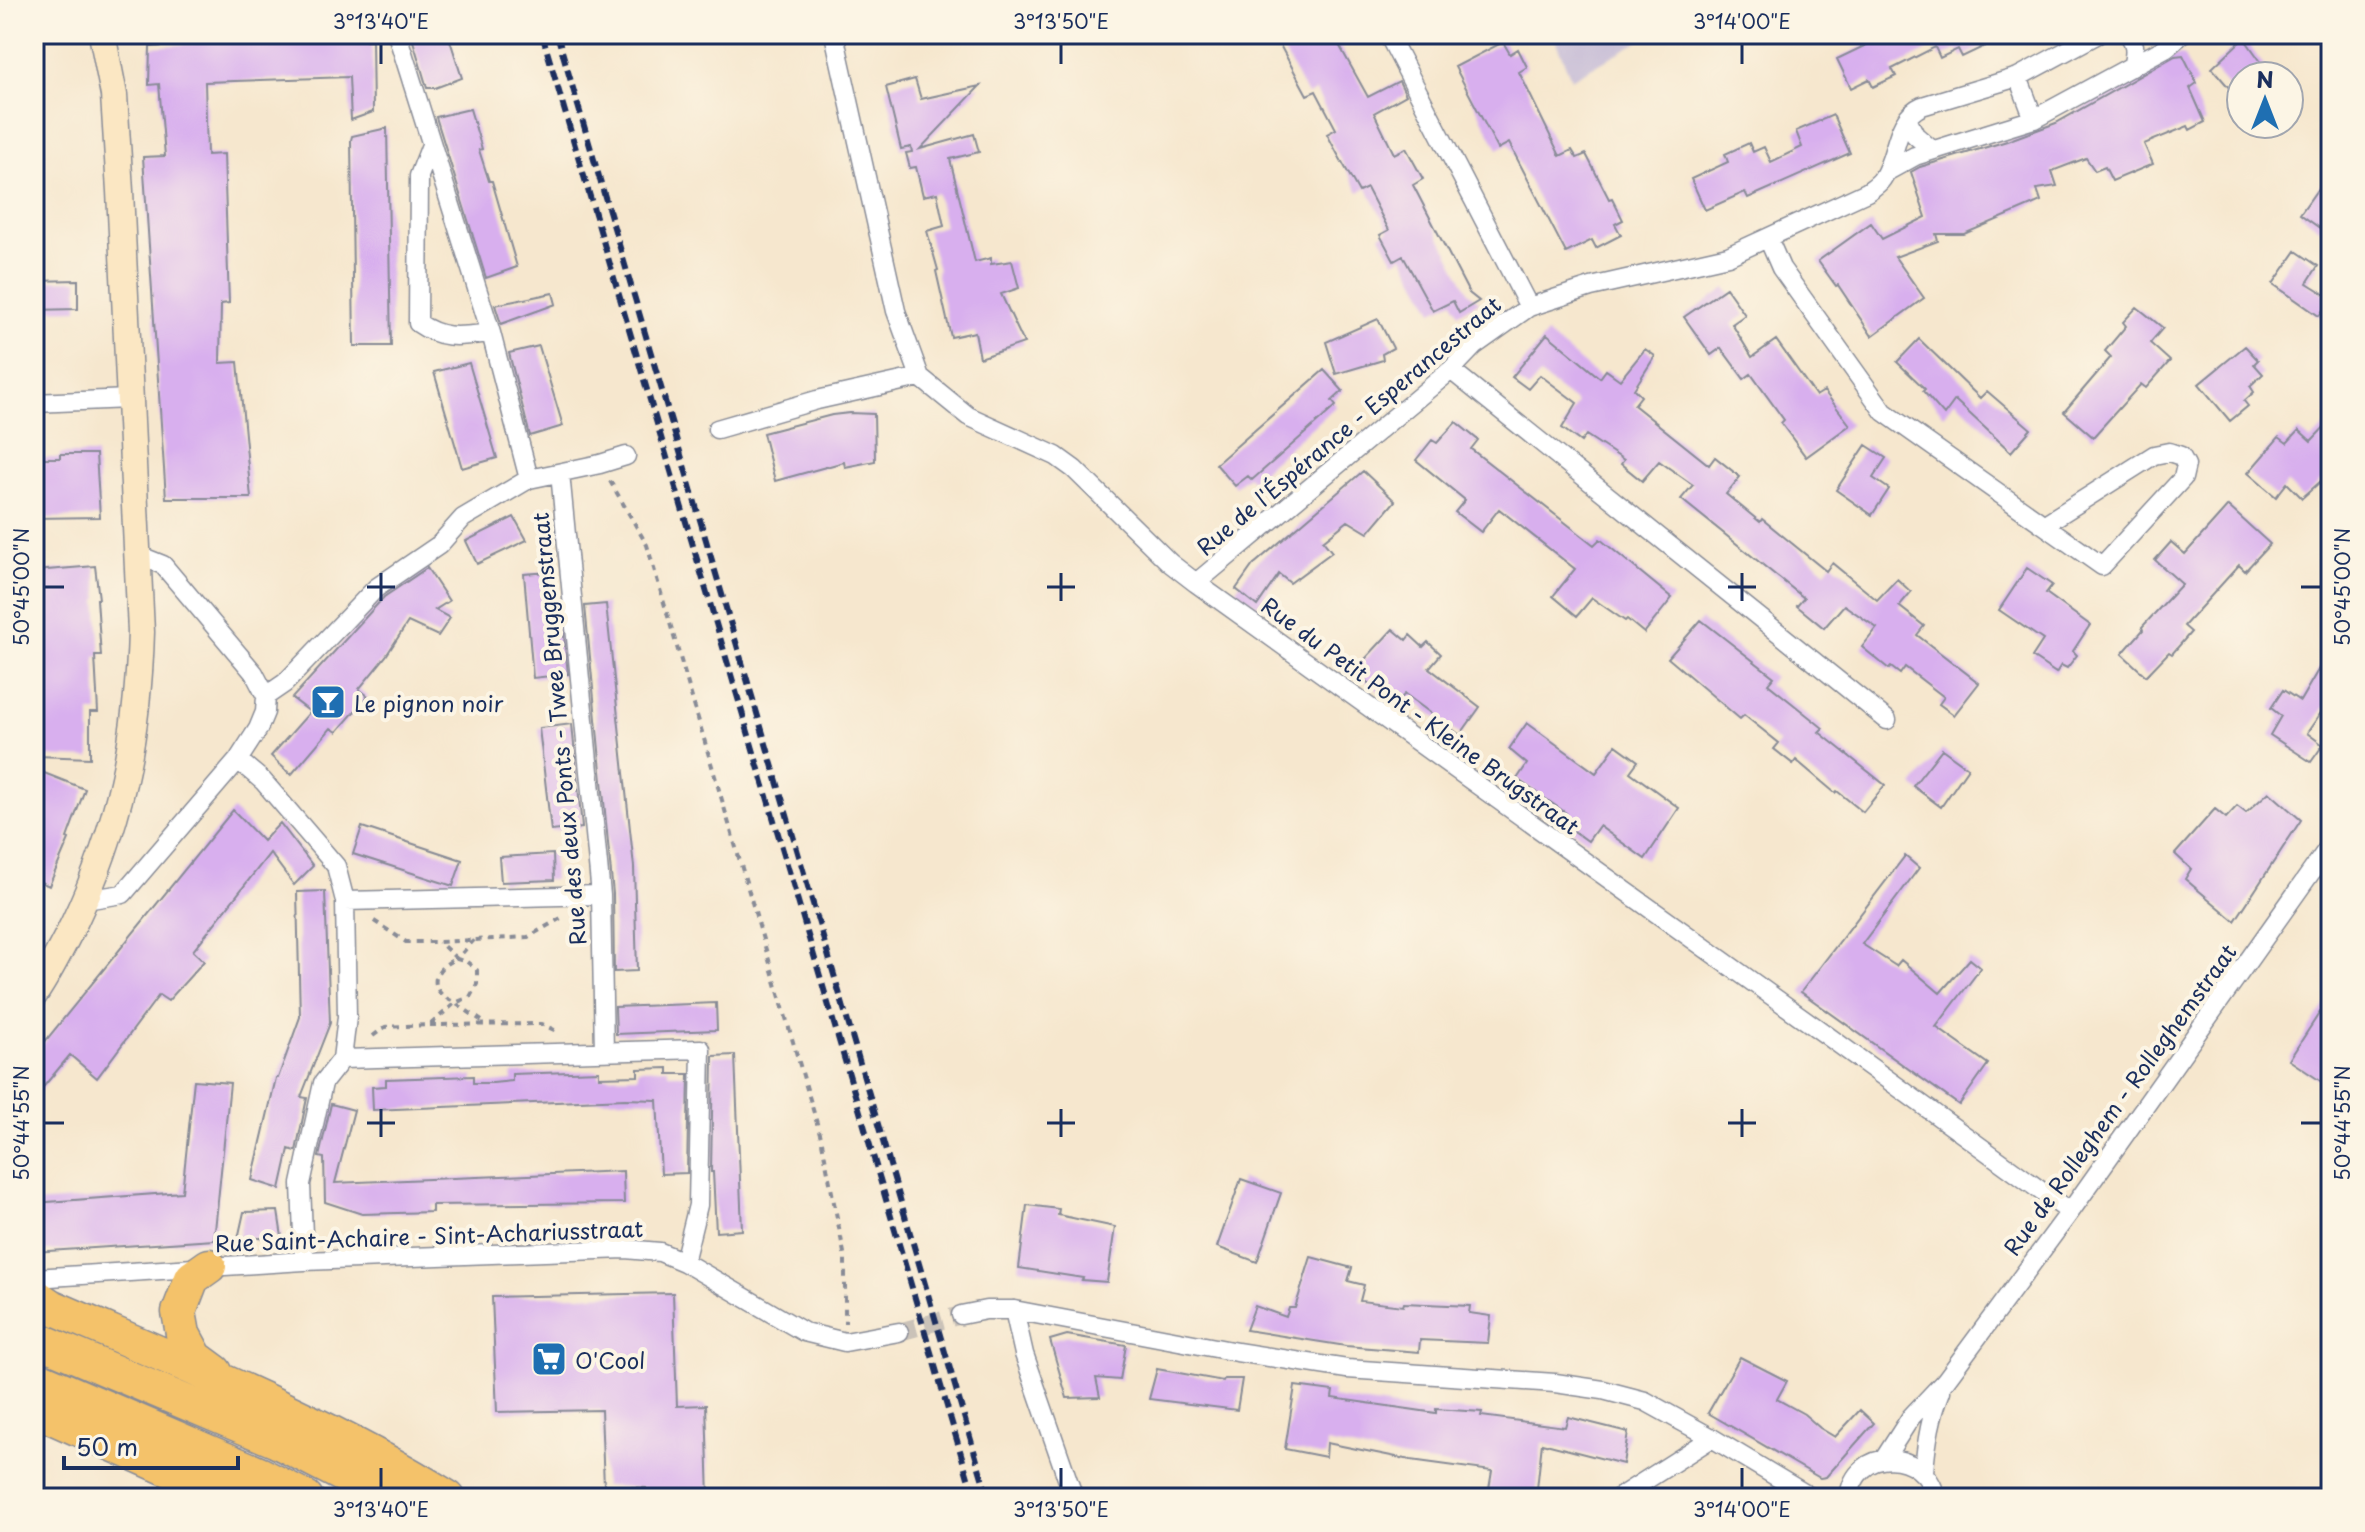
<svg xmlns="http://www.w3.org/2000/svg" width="2365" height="1532" font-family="'Playpen Sans',sans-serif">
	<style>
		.industrial { fill: #c9bfd7 }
		.building { fill: #d8afee }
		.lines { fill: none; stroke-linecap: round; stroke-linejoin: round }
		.street-tunnel { stroke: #cac2b8; stroke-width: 18; stroke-dasharray: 18 9; stroke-linecap: butt }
		.street-casing { stroke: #888b96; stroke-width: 21 }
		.secondary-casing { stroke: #888b96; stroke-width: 29 }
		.highway-casing { stroke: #888b96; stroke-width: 37 }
		.path { stroke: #888b96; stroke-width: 4; stroke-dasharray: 6 6; stroke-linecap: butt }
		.street { stroke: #fff; stroke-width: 18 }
		.secondary { stroke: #fbe7c3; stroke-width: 26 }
		.highway { stroke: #f4c26a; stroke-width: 34 }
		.rail { stroke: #1b2f5e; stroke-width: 6; stroke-dasharray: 12 6; stroke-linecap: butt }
		.ticks { fill: none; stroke: #1b2f5e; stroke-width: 3 }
		.labels { text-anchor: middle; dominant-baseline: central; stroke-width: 8; stroke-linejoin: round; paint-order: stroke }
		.street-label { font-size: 22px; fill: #1b2f5e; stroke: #fcf5e5 }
		.poi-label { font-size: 22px; fill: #1b2f5e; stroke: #fcf5e5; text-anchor: start }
		.neatline { fill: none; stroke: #1b2f5e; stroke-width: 3 }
		.ticks-label { font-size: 20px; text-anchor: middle; fill: #1b2f5e }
	</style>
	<rect width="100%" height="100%" fill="#fcf5e5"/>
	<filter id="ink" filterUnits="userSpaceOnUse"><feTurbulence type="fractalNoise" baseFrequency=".0125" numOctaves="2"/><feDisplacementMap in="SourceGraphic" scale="16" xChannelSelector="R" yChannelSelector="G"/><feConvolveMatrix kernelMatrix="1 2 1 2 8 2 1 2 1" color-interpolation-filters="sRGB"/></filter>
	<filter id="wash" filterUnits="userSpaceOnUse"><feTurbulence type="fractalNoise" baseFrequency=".006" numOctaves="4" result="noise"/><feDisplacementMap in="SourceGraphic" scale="32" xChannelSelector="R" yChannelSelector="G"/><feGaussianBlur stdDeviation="1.8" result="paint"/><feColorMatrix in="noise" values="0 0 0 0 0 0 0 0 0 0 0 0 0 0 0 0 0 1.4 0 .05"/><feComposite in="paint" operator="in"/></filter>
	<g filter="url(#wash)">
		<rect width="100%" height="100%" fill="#f6e7ce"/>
		<path class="industrial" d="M 1553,34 L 1652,34 L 1571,79 Z"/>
		<g id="blocks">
			<path class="building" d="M 411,34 L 448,34 L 462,78 L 435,88 L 427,88 Z
				M 1274,34 L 1333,34 L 1368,97 L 1399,81 L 1406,95 L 1374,113 L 1394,154 L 1406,148 L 1423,179 L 1413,185 L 1469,293 L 1479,301 L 1459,313 L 1453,301 L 1433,311 L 1403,256 L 1394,261 L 1380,235 L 1389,230 L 1367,188 L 1359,192 L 1337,153 L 1327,134 L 1336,129 L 1316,91 L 1307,95 Z
				M 1889,34 L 2010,34 L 1962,57 L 1958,49 L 1940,58 L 1935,47 L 1892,69 L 1896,76 L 1873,87 L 1869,79 L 1851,88 L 1837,59 Z
				M 2244,38 L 2264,66 L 2250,76 L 2241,76 L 2241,82 L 2231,90 L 2212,68 Z
				M 250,40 L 372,40 L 373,112 L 351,120 L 349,77 L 205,82 L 207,155 L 224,154 L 229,303 L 221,304 L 220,363 L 238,362 L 251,498 L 166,498 L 143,157 L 165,156 L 159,84 L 149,85 L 150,47 Z
				M 1503,42 L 1510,54 L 1518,49 L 1527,67 L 1519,72 L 1560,156 L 1572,150 L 1577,158 L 1586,154 L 1609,199 L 1612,198 L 1623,220 L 1615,224 L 1621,235 L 1596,248 L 1592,240 L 1566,253 L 1509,143 L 1498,149 L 1455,67 Z
				M 2183,55 L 2197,83 L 2190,88 L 2205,122 L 2190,130 L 2188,126 L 2144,144 L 2153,164 L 2112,181 L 2105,167 L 2095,171 L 2086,158 L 2052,171 L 2057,186 L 2037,189 L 2041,201 L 1964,234 L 1936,234 L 1938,241 L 1895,257 L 1924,298 L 1872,336 L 1838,285 L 1836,286 L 1818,261 L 1871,223 L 1882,239 L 1926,217 L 1911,172 L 1920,167 L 2007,141 L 2056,123 L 2175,56 Z
				M 915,79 L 921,99 L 980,86 L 920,149 L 974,134 L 979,152 L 950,159 L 975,262 L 991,258 L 991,264 L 1012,261 L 1019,288 L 1001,294 L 1024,343 L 980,358 L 975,332 L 951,337 L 936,271 L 938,270 L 927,231 L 944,226 L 937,193 L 923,196 L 916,167 L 910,168 L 906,153 L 912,152 L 911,147 L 901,149 L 886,87 Z
				M 470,109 L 482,149 L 479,150 L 489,181 L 492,181 L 517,267 L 486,278 L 436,117 Z
				M 1833,115 L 1850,153 L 1748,198 L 1745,192 L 1705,210 L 1691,179 L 1728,162 L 1725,154 L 1749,143 L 1753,152 L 1764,147 L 1771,162 L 1802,147 L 1796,131 Z
				M 387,128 L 391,346 L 354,346 L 351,140 L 352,136 Z
				M 2331,170 L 2331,236 L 2300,214 Z
				M 2296,251 L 2318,266 L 2307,283 L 2331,298 L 2319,316 L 2273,284 Z
				M 78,280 L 78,309 L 34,310 L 34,281 Z
				M 1726,288 L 1745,315 L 1732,324 L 1752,357 L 1776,340 L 1816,396 L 1824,391 L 1850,425 L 1806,457 L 1781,423 L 1784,420 L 1751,374 L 1744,379 L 1721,348 L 1711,355 L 1684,317 Z
				M 553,293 L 556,304 L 501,324 L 495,305 Z
				M 2137,307 L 2163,328 L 2150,343 L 2170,361 L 2146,388 L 2141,384 L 2093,437 L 2064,412 L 2111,357 L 2105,351 L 2126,326 L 2123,322 Z
				M 1378,319 L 1393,348 L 1382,354 L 1383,360 L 1336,374 L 1326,342 Z
				M 1547,334 L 1600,378 L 1606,370 L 1620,380 L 1645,349 L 1655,356 L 1634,389 L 1641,396 L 1634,405 L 1709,465 L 1715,457 L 1740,477 L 1726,494 L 1760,522 L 1762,519 L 1826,571 L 1832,563 L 1877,600 L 1897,579 L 1911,592 L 1899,606 L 1924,626 L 1917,635 L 1979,683 L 1954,715 L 1939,704 L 1944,697 L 1905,667 L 1900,674 L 1891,667 L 1889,669 L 1862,647 L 1877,628 L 1844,605 L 1824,628 L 1797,606 L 1804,598 L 1681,499 L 1693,485 L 1659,461 L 1642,481 L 1621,464 L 1624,460 L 1586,435 L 1581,442 L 1562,428 L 1577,403 L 1540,375 L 1528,389 L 1512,377 Z
				M 1919,339 L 1980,398 L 1987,391 L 2031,429 L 2011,452 L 1955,400 L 1944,415 L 1923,391 L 1925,389 L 1897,362 Z
				M 539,346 L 563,426 L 530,436 L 509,353 Z
				M 2245,346 L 2258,360 L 2254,364 L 2263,374 L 2250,386 L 2254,392 L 2244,401 L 2248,406 L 2230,421 L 2199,384 Z
				M 469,363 L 497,458 L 462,468 L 434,372 Z
				M 1324,370 L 1343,391 L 1332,401 L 1336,406 L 1252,480 L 1248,476 L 1235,486 L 1216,464 Z
				M 850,413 L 874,414 L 875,461 L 845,467 L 844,462 L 775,481 L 763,433 L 832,415 Z
				M 2331,420 L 2331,472 L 2302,498 L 2287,483 L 2276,497 L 2248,473 L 2279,437 L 2287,443 L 2299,430 L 2311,441 Z
				M 1456,422 L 1478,440 L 1471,449 L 1594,545 L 1600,539 L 1672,598 L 1644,633 L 1627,619 L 1625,621 L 1592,598 L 1577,616 L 1553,596 L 1575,569 L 1499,509 L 1481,532 L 1455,512 L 1465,500 L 1416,460 L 1432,440 L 1437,443 Z
				M 1866,445 L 1886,458 L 1873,478 L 1889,489 L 1872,515 L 1836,490 Z
				M 60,454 L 96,454 L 100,517 L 34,518 L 34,458 L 60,458 Z
				M 1363,471 L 1395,501 L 1368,533 L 1348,521 L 1323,541 L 1332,552 L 1290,583 L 1279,574 L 1257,606 L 1236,589 L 1253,565 Z
				M 2228,506 L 2270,544 L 2245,571 L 2239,565 L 2184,626 L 2191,632 L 2172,654 L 2169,652 L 2146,676 L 2122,654 L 2143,630 L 2142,627 L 2182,584 L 2155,560 L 2171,542 L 2185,554 Z
				M 514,517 L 527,540 L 477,564 L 466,541 Z
				M 95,566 L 99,599 L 97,599 L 101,656 L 95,656 L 98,712 L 90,712 L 90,758 L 37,756 L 39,712 L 34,712 L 34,621 L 39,621 L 35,571 Z
				M 427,568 L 449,601 L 435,610 L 450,618 L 438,636 L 408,622 L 386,656 L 359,689 L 368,696 L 337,732 L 331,728 L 291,775 L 271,756 L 310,712 L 292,698 L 384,597 Z
				M 2027,568 L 2052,585 L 2046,593 L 2090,625 L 2073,651 L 2077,655 L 2067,668 L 2061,665 L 2056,673 L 2032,657 L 2043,640 L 1999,610 Z
				M 549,572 L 552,610 L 561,609 L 568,674 L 533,678 L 524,574 Z
				M 606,604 L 634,867 L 637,971 L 614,972 L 613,894 L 585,606 Z
				M 1701,620 L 1774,677 L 1768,684 L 1823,728 L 1819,732 L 1885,785 L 1863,812 L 1837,791 L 1835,793 L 1796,760 L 1793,764 L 1774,749 L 1779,743 L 1744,715 L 1740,719 L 1668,658 Z
				M 1393,629 L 1406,640 L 1410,635 L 1423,647 L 1428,642 L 1441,654 L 1429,668 L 1480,707 L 1460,735 L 1405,694 L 1396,703 L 1353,672 Z
				M 2331,648 L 2331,698 L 2307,733 L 2323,745 L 2311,762 L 2270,735 L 2281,716 L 2271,708 L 2283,690 L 2300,701 Z
				M 1527,723 L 1596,773 L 1616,745 L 1638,761 L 1630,772 L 1679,808 L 1645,859 L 1599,826 L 1588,841 L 1560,821 L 1566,813 L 1517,779 L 1527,764 L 1509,749 Z
				M 572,724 L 582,828 L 551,831 L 539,728 Z
				M 1942,749 L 1968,768 L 1941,807 L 1913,786 Z
				M 34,769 L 85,789 L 67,838 L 69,839 L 49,886 L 34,879 Z
				M 2269,792 L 2301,820 L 2235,921 L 2185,879 L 2191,869 L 2175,854 L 2215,809 L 2226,818 L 2237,806 L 2246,813 Z
				M 233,810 L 263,841 L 280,823 L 313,866 L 294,885 L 270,853 L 193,951 L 204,961 L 168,1001 L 159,995 L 97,1078 L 70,1055 L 34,1098 L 34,1055 Z
				M 362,827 L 462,860 L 453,886 L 353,854 Z
				M 553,854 L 554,880 L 501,882 L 499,857 Z
				M 1905,856 L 1919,868 L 1862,944 L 1896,966 L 1901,960 L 1940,993 L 1970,959 L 1981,968 L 1936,1027 L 1988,1064 L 1959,1105 L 1801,992 Z
				M 325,891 L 330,1023 L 301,1097 L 307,1098 L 296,1151 L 289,1149 L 280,1189 L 252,1180 L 276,1078 L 278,1078 L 300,1017 L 297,892 Z
				M 2331,995 L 2331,1088 L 2289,1060 Z
				M 716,1003 L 717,1030 L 616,1034 L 615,1007 Z
				M 735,1055 L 742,1230 L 716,1232 L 713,1172 L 711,1172 L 713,1056 Z
				M 668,1068 L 668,1074 L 689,1074 L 687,1173 L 661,1174 L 657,1100 L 625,1099 L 373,1110 L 372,1087 L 386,1086 L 386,1079 L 473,1076 L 473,1083 L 493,1083 L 512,1081 L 512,1074 L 599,1071 L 599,1077 L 638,1076 L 638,1069 Z
				M 194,1080 L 230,1083 L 214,1240 L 34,1252 L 34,1203 L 182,1192 Z
				M 331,1104 L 354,1110 L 335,1183 L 623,1171 L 624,1203 L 432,1205 L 432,1212 L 362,1214 L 325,1202 L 324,1158 L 319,1157 Z
				M 1241,1179 L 1281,1193 L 1257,1262 L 1217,1247 Z
				M 1027,1205 L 1059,1209 L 1058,1215 L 1115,1227 L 1107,1282 L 1082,1280 L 1083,1278 L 1019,1268 Z
				M 278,1211 L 282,1237 L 238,1239 L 244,1212 Z
				M 1311,1257 L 1352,1268 L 1348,1281 L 1364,1285 L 1360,1301 L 1403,1306 L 1404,1303 L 1470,1306 L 1469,1313 L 1491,1316 L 1488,1343 L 1420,1340 L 1419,1352 L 1346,1346 L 1246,1330 L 1255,1306 L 1286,1317 L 1289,1308 L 1295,1308 Z
				M 673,1293 L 677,1406 L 706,1405 L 709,1498 L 646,1498 L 646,1488 L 604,1486 L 601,1410 L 497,1412 L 492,1297 Z
				M 1067,1335 L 1126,1345 L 1120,1380 L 1096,1378 L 1100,1397 L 1067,1398 L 1050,1340 Z
				M 1740,1357 L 1787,1381 L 1777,1399 L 1804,1414 L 1820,1428 L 1835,1437 L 1860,1410 L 1874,1423 L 1826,1477 L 1820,1478 L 1708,1413 Z
				M 1157,1369 L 1223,1381 L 1224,1379 L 1242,1379 L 1237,1410 L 1149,1399 Z
				M 1295,1386 L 1333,1391 L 1332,1398 L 1436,1413 L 1436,1409 L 1482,1412 L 1481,1416 L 1565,1427 L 1568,1417 L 1628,1432 L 1623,1464 L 1542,1443 L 1536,1498 L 1506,1498 L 1488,1495 L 1492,1471 L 1411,1460 L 1327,1443 L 1326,1457 L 1285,1449 Z"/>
		</g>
	</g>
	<g filter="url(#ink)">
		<use href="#blocks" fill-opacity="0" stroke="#888b96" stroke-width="2"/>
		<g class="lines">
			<path class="street-tunnel" d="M 899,1332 L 961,1315"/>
			<defs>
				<path id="street" d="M 397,34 L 491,333 L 529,479
					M 834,34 L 896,311 L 920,377
					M 1388,34 L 1529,307
					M 2128,34 C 2137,44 2135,55 2132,67
					M 2018,77 L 2034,119
					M 1907,119 L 1915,135 L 1932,150
					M 431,145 L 419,176 L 418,323 C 444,341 462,336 491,333
					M 1886,172 L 1915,156 L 2034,119 L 2167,47 L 2182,34
					M 1768,238 L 1781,268 L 1884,412 L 2102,566 L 2183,478 L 2186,465 L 2181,456 L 2169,452 L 2154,455 L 2045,524
					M 1451,370 L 1887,720
					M 920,377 L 968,416 L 1056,456 L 1074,469 L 1170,563 L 1196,583 L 1825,1034 L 2070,1212
					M 34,403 L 129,399
					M 717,429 L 817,400 L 920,377
					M 560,473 L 601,895 L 604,1052
					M 1196,583 L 1451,370 L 1474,346 L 1529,307 L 1591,287 L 1728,256 L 1867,192 C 1872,188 1878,185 1882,179 C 1898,157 1894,118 1922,106 L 2018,77 L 2098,34
					M 266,696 L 285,683 L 376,588 L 439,545 L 463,518 L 529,479 L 600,464 L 626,456
					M 238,760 L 263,781 L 336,866 L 345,901 L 347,1017 L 342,1059 L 323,1083 L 301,1184 L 304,1261
					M 85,900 L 123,894 L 238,760 L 258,729 L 265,712 L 266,696 L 254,673 L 163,565 L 138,555
					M 345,901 L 601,895
					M 342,1059 L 701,1049 L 698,1205 L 684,1262
					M 34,1278 L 304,1261 L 625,1249 L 660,1252 L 684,1262 L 804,1332 L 845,1342 L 899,1332
					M 1014,1310 L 1024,1354 L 1074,1498
					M 961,1315 L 986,1310 L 1014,1310 L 1237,1352 L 1347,1369 L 1555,1383 L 1603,1390 L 1645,1401 L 1712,1438 L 1812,1498
					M 1884,1459 L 1911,1417 L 1945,1381 L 2070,1212 L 2331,844
					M 1924,1472 C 1926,1443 1930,1418 1941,1391
					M 1618,1498 L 1712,1438
					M 1849,1498 C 1854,1446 1925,1447 1936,1498"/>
				<path id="secondary" d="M 34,995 C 49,973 61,949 73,925 C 119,828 138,739 141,632 L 120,191 L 114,95 L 102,34"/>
				<path id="highway" d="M 209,1266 L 192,1278 L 179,1312 L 183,1334 L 196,1358 L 215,1372
					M 34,1295 L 50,1306 C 185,1365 323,1420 448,1498
					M 34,1338 L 275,1440 L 388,1498
					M 34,1377 L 259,1474 L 306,1498
					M 34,1409 L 234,1498"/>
			</defs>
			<use href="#street" class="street-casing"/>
			<use href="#secondary" class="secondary-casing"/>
			<use href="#highway" class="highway-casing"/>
			<path class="path" d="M 610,481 L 647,545 L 821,1137 L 845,1258 L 845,1323
				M 374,921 L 406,942 L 439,942 L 528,937 L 561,918
				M 474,940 L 457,959 L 467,962 L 477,970 L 477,984 L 470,997 L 455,1003 L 485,1023
				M 431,1024 L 455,1003 C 451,1000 446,999 442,995 C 427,980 441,963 457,959 L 439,942
				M 373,1036 L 385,1027 L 429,1025 L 541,1024 L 559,1032"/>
			<use href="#street" class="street"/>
			<use href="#secondary" class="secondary"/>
			<use href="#highway" class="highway"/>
			<path class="rail" d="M 542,34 L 974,1498
				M 557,34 L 988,1498"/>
		</g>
	</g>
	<path class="ticks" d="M 381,44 L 381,64M 1061,44 L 1061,64M 1742,44 L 1742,64M 381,573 L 381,601M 1061,573 L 1061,601M 1742,573 L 1742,601M 44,587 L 64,587M 367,587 L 395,587M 1047,587 L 1075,587M 1728,587 L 1756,587M 2301,587 L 2321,587M 381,1109 L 381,1137M 1061,1109 L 1061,1137M 1742,1109 L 1742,1137M 44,1123 L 64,1123M 367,1123 L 395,1123M 1047,1123 L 1075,1123M 1728,1123 L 1756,1123M 2301,1123 L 2321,1123M 381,1468 L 381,1488M 1061,1468 L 1061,1488M 1742,1468 L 1742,1488"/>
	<defs>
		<symbol id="bar-square" viewBox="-11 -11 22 22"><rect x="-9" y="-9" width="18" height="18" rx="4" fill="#1f6fb2" stroke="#fcf5e5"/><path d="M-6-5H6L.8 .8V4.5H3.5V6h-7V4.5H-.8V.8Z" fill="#fff"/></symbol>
		<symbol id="supermarket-square" viewBox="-11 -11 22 22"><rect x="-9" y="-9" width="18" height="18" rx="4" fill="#1f6fb2" stroke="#fcf5e5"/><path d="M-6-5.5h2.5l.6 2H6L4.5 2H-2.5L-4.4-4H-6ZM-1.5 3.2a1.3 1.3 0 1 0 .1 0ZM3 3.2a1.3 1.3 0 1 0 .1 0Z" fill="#fff"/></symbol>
	</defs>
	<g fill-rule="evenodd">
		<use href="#bar-square" x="308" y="682" width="40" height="40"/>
		<use href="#supermarket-square" x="529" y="1339" width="40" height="40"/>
	</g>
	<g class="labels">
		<g class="street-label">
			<text transform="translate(1348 425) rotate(-40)">Rue de l'Éspérance - Esperancestraat</text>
			<text transform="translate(1421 715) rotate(36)">Rue du Petit Pont - Kleine Brugstraat</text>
			<text transform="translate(558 729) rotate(-95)">Rue des deux Ponts - Twee Bruggenstraat</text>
			<text transform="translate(2119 1099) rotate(-54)">Rue de Rolleghem - Rolleghemstraat</text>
			<text transform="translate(429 1235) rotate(-2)">Rue Saint-Achaire - Sint-Achariusstraat</text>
		</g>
		<g class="poi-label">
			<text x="354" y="702">Le pignon noir</text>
			<text x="575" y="1359">O'Cool</text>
		</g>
	</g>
	<rect width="2365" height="1532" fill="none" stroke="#fcf5e5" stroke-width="88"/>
	<g transform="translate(2265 100)"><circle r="38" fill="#fcf5e5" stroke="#a2a6af" stroke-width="2"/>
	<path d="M0-6L14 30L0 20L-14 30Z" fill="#1f6fb2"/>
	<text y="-12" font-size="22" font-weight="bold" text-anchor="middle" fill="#1b2f5e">N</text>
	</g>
	<path d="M64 1456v12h174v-12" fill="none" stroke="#1b2f5e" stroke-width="4"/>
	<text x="76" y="1456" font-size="24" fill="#1b2f5e" stroke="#fcf5e5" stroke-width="6" paint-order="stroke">50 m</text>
	<rect x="44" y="44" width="2277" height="1444" class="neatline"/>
	<g class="ticks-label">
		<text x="381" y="29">3°13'40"E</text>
		<text x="1061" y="29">3°13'50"E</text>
		<text x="1742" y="29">3°14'00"E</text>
		<text transform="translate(22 587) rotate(-90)" y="7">50°45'00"N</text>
		<text transform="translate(2343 587) rotate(-90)" y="7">50°45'00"N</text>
		<text transform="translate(22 1123) rotate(-90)" y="7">50°44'55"N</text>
		<text transform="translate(2343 1123) rotate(-90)" y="7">50°44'55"N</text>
		<text x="381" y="1517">3°13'40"E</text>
		<text x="1061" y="1517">3°13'50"E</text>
		<text x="1742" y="1517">3°14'00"E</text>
	</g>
</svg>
